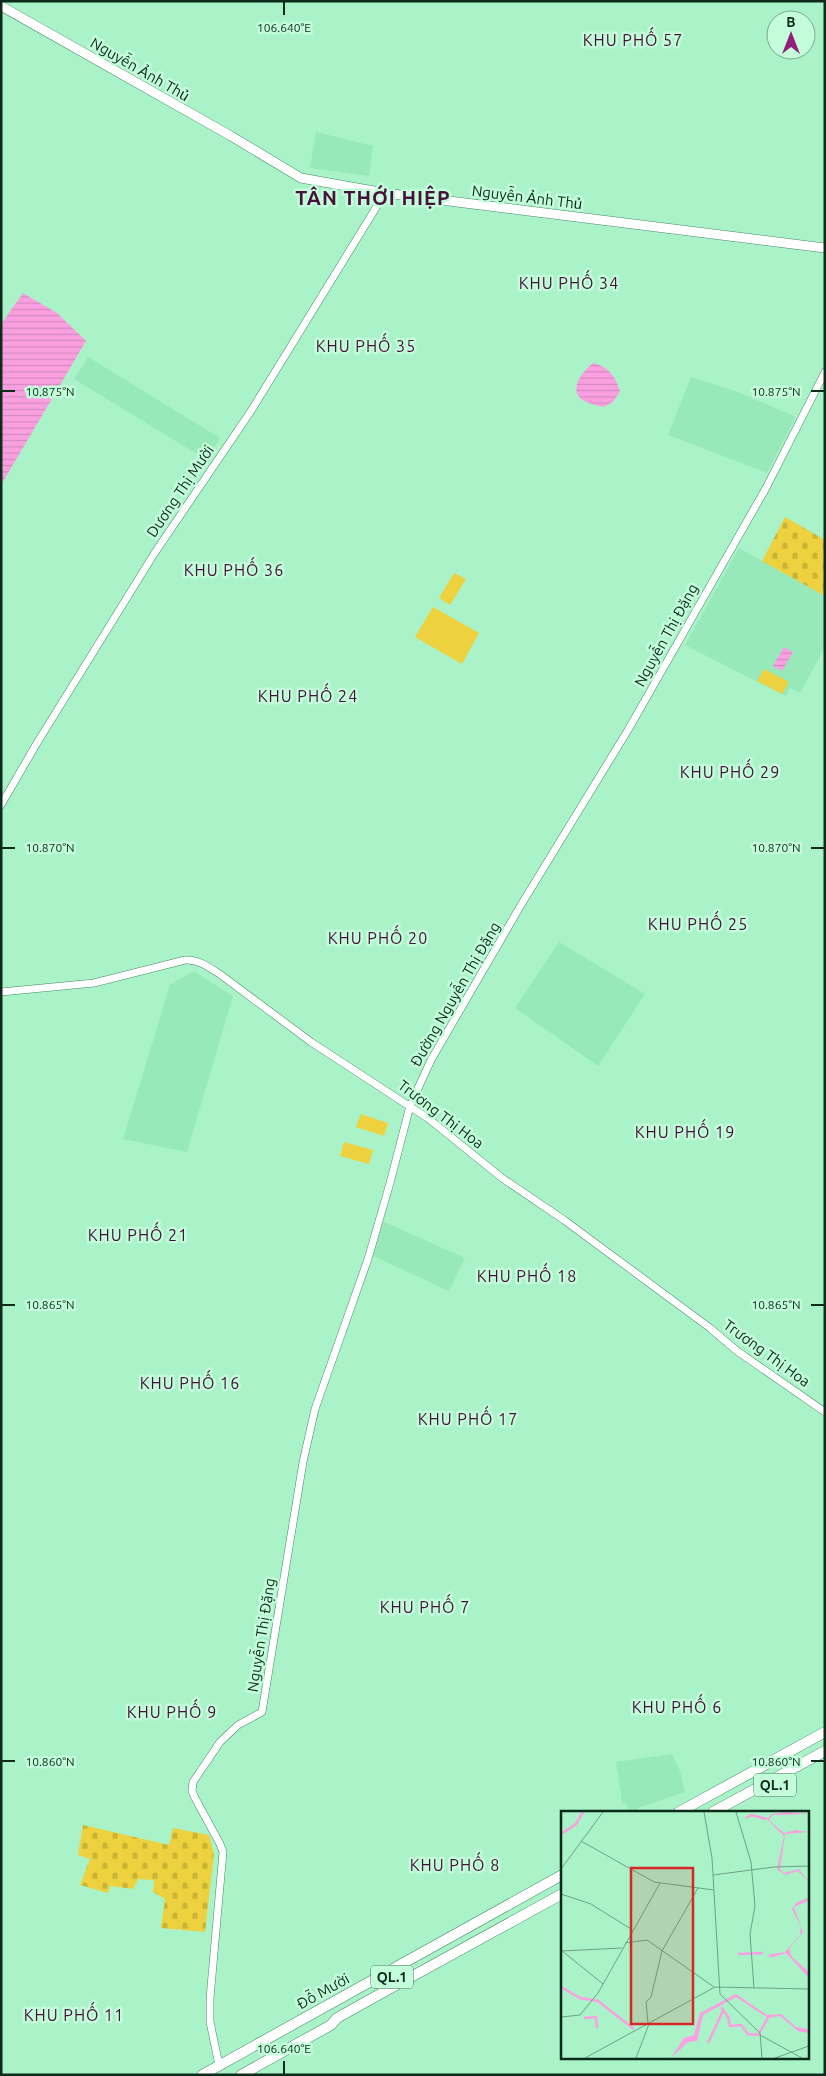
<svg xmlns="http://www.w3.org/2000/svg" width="826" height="2076" font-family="Ubuntu,sans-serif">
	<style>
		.built { fill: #97e9b9 }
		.cemetery { fill: url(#cemetery-stones) }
		.pitch { fill: #edd13e }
		.water { fill: url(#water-rules) }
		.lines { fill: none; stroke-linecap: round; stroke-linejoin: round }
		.minor-casing { stroke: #448b64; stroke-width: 8 }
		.major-casing { stroke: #448b64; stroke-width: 10 }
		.highway-casing { stroke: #448b64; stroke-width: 11 }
		.minor { stroke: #fff; stroke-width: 7 }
		.major { stroke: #fff; stroke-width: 9 }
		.highway { stroke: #fff; stroke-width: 10 }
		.ticks { fill: none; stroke: #0d2b1b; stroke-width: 2 }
		.labels { text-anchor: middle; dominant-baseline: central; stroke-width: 5; stroke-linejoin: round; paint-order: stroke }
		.shield { fill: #c3fdda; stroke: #446a54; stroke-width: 1 }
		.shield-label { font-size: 14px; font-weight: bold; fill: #0d2b1b }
		.street-label { font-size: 15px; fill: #0d2b1b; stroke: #c3fdda }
		.neighbourhood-label { font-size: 16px; letter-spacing: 1px; fill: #48113c; stroke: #c3fdda }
		.district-label { font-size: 20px; font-weight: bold; letter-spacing: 1px; fill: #48113c; stroke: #c3fdda }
		.inset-river { fill: none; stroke: #faa0e1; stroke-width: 2.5 }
		.inset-road { fill: none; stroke: #6ba383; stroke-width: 1 }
		.view { fill: #d62828; fill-opacity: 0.15; stroke: #d62828; stroke-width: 2.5 }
		.inset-edge { fill: none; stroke: #0d2b1b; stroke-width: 2.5 }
		.ticks-label { font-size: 12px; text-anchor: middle; fill: #0d2b1b; stroke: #c3fdda; stroke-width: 5; stroke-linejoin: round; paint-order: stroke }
	</style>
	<defs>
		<pattern id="cemetery-stones" width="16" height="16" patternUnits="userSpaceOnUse" patternTransform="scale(1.25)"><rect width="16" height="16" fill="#edd13e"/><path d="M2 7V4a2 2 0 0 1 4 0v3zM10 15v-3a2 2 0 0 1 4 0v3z" fill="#cab436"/></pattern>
		<pattern id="water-rules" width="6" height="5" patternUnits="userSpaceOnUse" patternTransform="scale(1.25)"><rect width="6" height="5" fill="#faa0e1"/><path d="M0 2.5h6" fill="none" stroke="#d58ac0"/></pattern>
	</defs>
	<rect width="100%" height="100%" fill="#aaf3c8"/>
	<path class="built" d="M 316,132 L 373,146 L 369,176 L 310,168 Z
		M 88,357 L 220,438 L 207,460 L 74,379 Z
		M 691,377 L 738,392 L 796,417 L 767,473 L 668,435 Z
		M 739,548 L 825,596 L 825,647 L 800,693 L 790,688 L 786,696 L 782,694 L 685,645 Z
		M 559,942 L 645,994 L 598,1066 L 515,1008 Z
		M 194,971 L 233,996 L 187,1152 L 123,1139 L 170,985 Z
		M 382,1221 L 465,1258 L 449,1291 L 371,1255 Z
		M 672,1754 L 680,1771 L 685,1792 L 638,1808 L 638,1811 L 629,1812 L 627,1805 L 622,1803 L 616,1762 Z"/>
	<path class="cemetery" d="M 785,517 L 825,540 L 825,596 L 762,561 Z
		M 83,1825 L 169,1845 L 173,1828 L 209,1835 L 214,1854 L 205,1932 L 161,1928 L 165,1899 L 153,1892 L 154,1880 L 138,1879 L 133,1889 L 110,1886 L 108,1893 L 80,1885 L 90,1859 L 78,1855 Z"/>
	<path class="pitch" d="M 454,573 L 466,579 L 450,605 L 439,598 Z
		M 433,607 L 479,633 L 462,664 L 415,637 Z
		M 764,669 L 789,682 L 782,694 L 757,681 Z
		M 361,1114 L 388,1123 L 384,1136 L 356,1127 Z
		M 344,1142 L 373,1150 L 369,1164 L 340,1156 Z"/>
	<path class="water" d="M 23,293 L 57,313 L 86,341 L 1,485 L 1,324 Z
		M 593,363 C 609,367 615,376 620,391 L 613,402 L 603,407 C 596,405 585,403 580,398 C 569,386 585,370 593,363 Z
		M 784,647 L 793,652 L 782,671 L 773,666 Z"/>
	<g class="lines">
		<defs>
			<path id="minor" d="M 1,805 L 37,743 L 154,554 L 251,411 L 385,193
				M 1,992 L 94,983 L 185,960 C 199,959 210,968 221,975 L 311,1042 L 429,1119 L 502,1178 L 564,1220 L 710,1328 L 737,1351 L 825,1412
				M 219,2065 L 210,2022 L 210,1998 L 223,1852 L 220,1844 L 195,1798 L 192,1791 L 193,1782 L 220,1742 L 238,1725 L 262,1712 L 303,1462 L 315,1409 L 368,1259 L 390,1183 L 410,1106 L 431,1060 L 521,905 L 628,730 L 766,488 L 825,372"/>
			<path id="major" d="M 1,6 L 231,136 L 301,178 L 385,193 L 825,248"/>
			<path id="highway" d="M 679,1812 L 825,1732
				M 713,1812 L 825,1751
				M 202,2075 L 562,1875
				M 241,2075 L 331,2025 L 337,2018 L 371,1999 L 562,1894"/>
		</defs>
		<use href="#minor" class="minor-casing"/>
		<use href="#major" class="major-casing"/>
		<use href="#highway" class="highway-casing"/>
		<use href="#minor" class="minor"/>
		<use href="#major" class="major"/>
		<use href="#highway" class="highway"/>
	</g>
	<path class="ticks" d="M 284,2 L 284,15M 2,391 L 15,391M 811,391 L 824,391M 2,848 L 15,848M 811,848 L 824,848M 2,1305 L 15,1305M 811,1305 L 824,1305M 2,1761 L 15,1761M 811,1761 L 824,1761M 284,2061 L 284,2074"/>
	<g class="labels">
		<g class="shield">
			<rect x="754" y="1773.5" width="42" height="23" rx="4"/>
			<rect x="371" y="1965.5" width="42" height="23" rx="4"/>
		</g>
		<g class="shield-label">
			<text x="775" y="1785">QL.1</text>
			<text x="392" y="1977">QL.1</text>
		</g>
		<g class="street-label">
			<text transform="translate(140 69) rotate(30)">Nguyễn Ảnh Thủ</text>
			<text transform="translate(527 197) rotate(7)">Nguyễn Ảnh Thủ</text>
			<text transform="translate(180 491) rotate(-56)">Dương Thị Mười</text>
			<text transform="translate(666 635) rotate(-61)">Nguyễn Thị Đặng</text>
			<text transform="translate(455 994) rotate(-60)">Đường Nguyễn Thị Đặng</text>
			<text transform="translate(441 1114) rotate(37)">Trương Thị Hoa</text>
			<text transform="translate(767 1353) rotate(36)">Trương Thị Hoa</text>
			<text transform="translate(261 1635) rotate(-81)">Nguyễn Thị Đặng</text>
			<text transform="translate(323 1991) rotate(-29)">Đỗ Mười</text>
		</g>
		<g class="neighbourhood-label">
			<text x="633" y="40">KHU PHỐ 57</text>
			<text x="569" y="283">KHU PHỐ 34</text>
			<text x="366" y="346">KHU PHỐ 35</text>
			<text x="234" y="570">KHU PHỐ 36</text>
			<text x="308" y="696">KHU PHỐ 24</text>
			<text x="730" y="772">KHU PHỐ 29</text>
			<text x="698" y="924">KHU PHỐ 25</text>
			<text x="378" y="938">KHU PHỐ 20</text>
			<text x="685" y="1132">KHU PHỐ 19</text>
			<text x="138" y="1235">KHU PHỐ 21</text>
			<text x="527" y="1276">KHU PHỐ 18</text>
			<text x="190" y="1383">KHU PHỐ 16</text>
			<text x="468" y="1419">KHU PHỐ 17</text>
			<text x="425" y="1607">KHU PHỐ 7</text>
			<text x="677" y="1707">KHU PHỐ 6</text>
			<text x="172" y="1712">KHU PHỐ 9</text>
			<text x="455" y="1865">KHU PHỐ 8</text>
			<text x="74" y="2015">KHU PHỐ 11</text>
		</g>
		<g class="district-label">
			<text x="373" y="197">TÂN THỚI HIỆP</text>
		</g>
	</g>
	<g transform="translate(561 1811)">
		<rect width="248" height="248" fill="#aaf3c8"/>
		<path d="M 226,1 L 247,3 L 212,4 L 208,9 L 223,22 L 235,19 L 247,21 L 224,23 L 219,58 L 223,62 L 238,58 L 247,70 L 237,60 L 224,64 L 216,58 L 223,25 L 206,8 L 211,3 ZM 247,87 L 247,90 L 233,96 L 242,121 L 228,138 L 231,146 L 247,160 L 247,166 L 225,142 L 213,146 L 209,146 L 206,144 L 224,141 L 239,124 L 240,116 L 231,98 L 235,92 ZM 175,183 L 206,204 L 220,203 L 235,216 L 247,218 L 247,222 L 237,220 L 219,205 L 207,207 L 175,186 L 142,204 L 136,230 L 127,231 L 110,247 L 123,227 L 133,224 L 139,202 Z" fill="#faa0e1"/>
		<path class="inset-river" d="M 185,7 L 190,4 L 206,8M 0,23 L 15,13 L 22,1M 177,143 L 202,142M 0,176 L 19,187 L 37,190 L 73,218M 160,196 L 167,206 L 169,215 L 180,214 L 187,223 L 197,224 L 207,207M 23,207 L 35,206 L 36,217M 147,232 L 162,200"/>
		<path class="inset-road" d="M 143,1 L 151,47 L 159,183 L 199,222 L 201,247M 175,1 L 190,51 L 194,95 L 189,123 L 193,177M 20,30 L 93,71 L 153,79M 213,56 L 248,55M 0,58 L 42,1M 152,64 L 213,56M 0,83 L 30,93 L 70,118M 64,132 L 86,129 L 153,176M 0,139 L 42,173M 0,140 L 61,137M 0,206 L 19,204 L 37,182 L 99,72M 87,212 L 85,191 L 90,186 L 101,140 L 137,77M 199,224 L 241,247M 24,247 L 154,176 L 248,178M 75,247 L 88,213M 214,247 L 248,235"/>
		<path class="view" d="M 70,57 L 132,57 L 132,213 L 70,213 Z"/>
		<rect width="248" height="248" class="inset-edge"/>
	</g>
	<g class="ticks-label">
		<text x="284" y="32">106.640°E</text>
		<text x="50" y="396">10.875°N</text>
		<text x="776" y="396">10.875°N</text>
		<text x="50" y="852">10.870°N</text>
		<text x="776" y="852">10.870°N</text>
		<text x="50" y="1309">10.865°N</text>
		<text x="776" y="1309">10.865°N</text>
		<text x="50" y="1766">10.860°N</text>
		<text x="776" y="1766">10.860°N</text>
		<text x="284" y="2053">106.640°E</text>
	</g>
	<rect width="826" height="2076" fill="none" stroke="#0d2b1b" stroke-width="5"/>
	<g transform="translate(791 35)"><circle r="24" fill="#c3fdda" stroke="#7aa98e"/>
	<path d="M0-4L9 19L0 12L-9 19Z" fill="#931e7c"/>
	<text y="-8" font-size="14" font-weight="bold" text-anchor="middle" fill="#0d2b1b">B</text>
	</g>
</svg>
